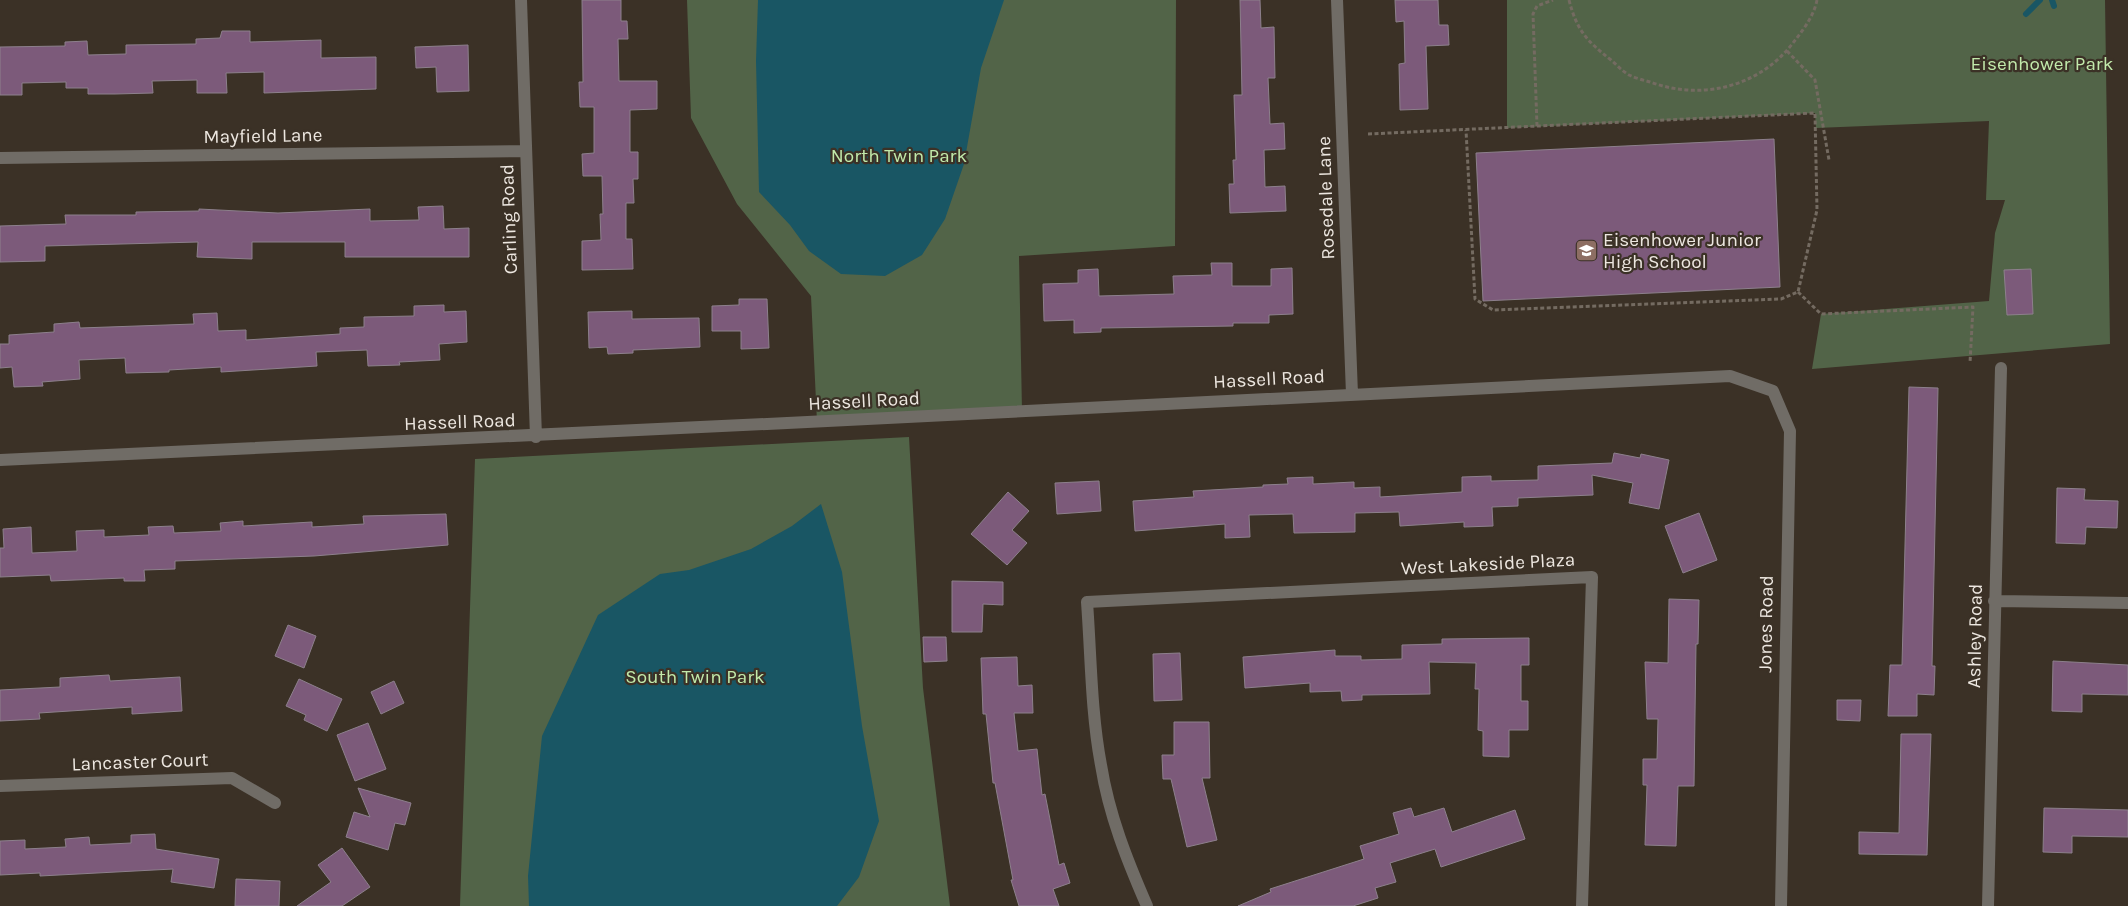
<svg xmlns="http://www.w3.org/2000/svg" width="2128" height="906" font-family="Karla,sans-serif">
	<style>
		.green { fill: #526448 }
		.water { fill: #195664 }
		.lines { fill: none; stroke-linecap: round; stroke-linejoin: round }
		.stream { stroke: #195664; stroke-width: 6 }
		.building { fill: #7c5a7a; stroke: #8d808c }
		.path { stroke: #746b61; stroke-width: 3; stroke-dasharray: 4 2.5; stroke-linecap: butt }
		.minor { stroke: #706c66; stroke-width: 12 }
		.labels { text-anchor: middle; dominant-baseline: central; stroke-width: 4.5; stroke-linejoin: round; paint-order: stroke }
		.park-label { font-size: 19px; fill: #c2eaab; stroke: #3b3126 }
		.street-label { font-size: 19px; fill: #ede7e0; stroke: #3b3126 }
		.poi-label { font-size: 19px; fill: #ede7e0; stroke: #3b3126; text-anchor: start }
	</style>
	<rect width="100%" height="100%" fill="#3b3126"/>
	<path class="green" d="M 687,0 L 1176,0 L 1175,246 L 1019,256 L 1022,411 L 817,422 L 811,296 L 737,204 L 691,118 Z
		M 1507,0 L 2105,0 L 2110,344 L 1812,369 L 1821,314 L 1989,301 L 1995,233 L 2005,200 L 1986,200 L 1989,121 L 1816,128 L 1815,113 L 1507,128 Z
		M 909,437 L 923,688 L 950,906 L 460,906 L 475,459 Z"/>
	<path class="water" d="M 758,0 L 1004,0 L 981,68 L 964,164 L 945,219 L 922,255 L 885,276 L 841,274 L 809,251 L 790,225 L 759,192 L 756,61 Z
		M 821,504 L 842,572 L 862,726 L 879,821 L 859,877 L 837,906 L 529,906 L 528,876 L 542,736 L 598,615 L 660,574 L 689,570 L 751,549 L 792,526 Z"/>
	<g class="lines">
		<path class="stream" d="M 2052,0 L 2054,6
			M 2026,14 L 2040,0"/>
	</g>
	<path class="building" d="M 582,0 L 621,0 L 621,21 L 627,21 L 628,39 L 618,39 L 619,81 L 657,81 L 657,109 L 630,110 L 630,152 L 638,152 L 638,179 L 633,179 L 634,203 L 626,203 L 626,239 L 632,239 L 633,269 L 582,270 L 582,241 L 601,240 L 600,214 L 603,214 L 602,176 L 583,176 L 582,154 L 594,153 L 594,107 L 580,107 L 579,82 L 583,82 Z
		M 1240,0 L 1260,0 L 1261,28 L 1274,27 L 1275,78 L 1268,78 L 1270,124 L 1284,123 L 1285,149 L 1264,150 L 1265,187 L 1285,186 L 1286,211 L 1230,213 L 1229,184 L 1234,184 L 1233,160 L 1236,160 L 1234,95 L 1242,95 Z
		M 1395,0 L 1438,0 L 1439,25 L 1448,25 L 1449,45 L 1426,46 L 1428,109 L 1400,110 L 1399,64 L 1405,63 L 1404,21 L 1396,22 Z
		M 222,31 L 250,31 L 250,42 L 321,40 L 321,58 L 376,57 L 376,89 L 264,93 L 264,72 L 226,73 L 227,93 L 197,93 L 197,80 L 152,81 L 153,93 L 115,94 L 88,94 L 88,88 L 66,88 L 66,82 L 22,83 L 22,95 L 0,95 L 0,47 L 65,46 L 65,42 L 87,41 L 88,55 L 126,54 L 126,45 L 196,44 L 196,39 L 220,38 Z
		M 468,45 L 469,91 L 437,92 L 436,67 L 416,68 L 415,47 Z
		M 1774,139 L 1780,287 L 1483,301 L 1476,153 Z
		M 443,206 L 444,229 L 469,228 L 469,257 L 345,257 L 345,242 L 252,242 L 252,259 L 197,257 L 198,242 L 45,246 L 45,261 L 0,262 L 0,226 L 66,224 L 65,215 L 136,215 L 136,212 L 199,211 L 199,209 L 278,213 L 370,209 L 370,221 L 419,220 L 418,207 Z
		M 1211,263 L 1232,263 L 1232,286 L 1271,286 L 1271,269 L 1292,268 L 1293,314 L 1269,315 L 1269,323 L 1233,323 L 1233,326 L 1101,328 L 1101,332 L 1074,333 L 1074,320 L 1044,321 L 1043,284 L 1078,283 L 1078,270 L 1098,269 L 1099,296 L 1174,294 L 1173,276 L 1212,275 Z
		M 2031,269 L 2033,314 L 2007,315 L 2004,270 Z
		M 739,299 L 767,299 L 769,348 L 741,349 L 741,331 L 712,331 L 712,306 L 739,305 Z
		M 444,305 L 444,312 L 466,311 L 467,342 L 439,344 L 440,360 L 399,362 L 400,365 L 368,366 L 367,350 L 316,352 L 317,366 L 221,372 L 221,367 L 169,370 L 169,372 L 126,373 L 125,358 L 79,360 L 80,379 L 42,382 L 43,386 L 14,387 L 12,367 L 0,368 L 0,344 L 9,344 L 9,335 L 54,332 L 54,324 L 79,322 L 80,328 L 194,324 L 193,314 L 217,313 L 218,331 L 246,330 L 246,340 L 340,334 L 340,328 L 364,327 L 364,317 L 414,316 L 414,306 Z
		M 632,311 L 632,319 L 699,318 L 700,347 L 633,350 L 633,353 L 608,354 L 607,347 L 589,348 L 588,312 Z
		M 1909,387 L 1938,388 L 1932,666 L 1935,666 L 1934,695 L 1917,694 L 1917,716 L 1888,716 L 1890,665 L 1902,665 Z
		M 1614,453 L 1640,458 L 1641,454 L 1669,460 L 1659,509 L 1629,503 L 1633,483 L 1592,475 L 1593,495 L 1518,498 L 1518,506 L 1492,507 L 1493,526 L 1464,527 L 1464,522 L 1400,526 L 1399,512 L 1355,513 L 1355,532 L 1294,533 L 1293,514 L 1249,515 L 1250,537 L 1225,538 L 1225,524 L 1135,531 L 1133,501 L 1194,497 L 1193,491 L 1263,487 L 1263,485 L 1288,484 L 1287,478 L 1313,477 L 1313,484 L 1354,482 L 1354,488 L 1380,487 L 1380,497 L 1462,492 L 1462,477 L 1491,476 L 1491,481 L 1538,480 L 1538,466 L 1612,463 Z
		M 1099,481 L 1101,511 L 1057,514 L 1055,483 Z
		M 2057,488 L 2085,489 L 2084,500 L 2118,501 L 2117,528 L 2086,527 L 2085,544 L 2056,543 Z
		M 1008,492 L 1029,511 L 1012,530 L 1027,543 L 1007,565 L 971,534 Z
		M 1699,513 L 1717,560 L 1683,573 L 1665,526 Z
		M 446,514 L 448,545 L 314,556 L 175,561 L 175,569 L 144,570 L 145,581 L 124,581 L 124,578 L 51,581 L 50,575 L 0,577 L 0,548 L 4,548 L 3,529 L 31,527 L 32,553 L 77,551 L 76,531 L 104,530 L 104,537 L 149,535 L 148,527 L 173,526 L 174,533 L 221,531 L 220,523 L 243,521 L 243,526 L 312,522 L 312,527 L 364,524 L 363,516 Z
		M 952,581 L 1003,582 L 1003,605 L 983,604 L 982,632 L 952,632 Z
		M 1669,599 L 1699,600 L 1698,644 L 1696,644 L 1694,786 L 1678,786 L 1676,846 L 1645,845 L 1647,785 L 1643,785 L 1643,759 L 1657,759 L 1658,719 L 1647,719 L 1645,662 L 1668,663 Z
		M 288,625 L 316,636 L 304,668 L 275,656 Z
		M 923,637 L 946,637 L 947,661 L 924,662 Z
		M 1529,638 L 1529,665 L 1521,665 L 1521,701 L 1528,701 L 1528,730 L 1509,730 L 1509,757 L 1483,756 L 1483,731 L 1478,730 L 1479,689 L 1475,689 L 1476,663 L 1429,662 L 1430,694 L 1362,695 L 1362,700 L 1342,701 L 1341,691 L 1310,692 L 1310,683 L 1245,688 L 1243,657 L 1335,650 L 1335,656 L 1361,656 L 1361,660 L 1402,659 L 1402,645 L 1442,644 L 1442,639 Z
		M 1180,653 L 1182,700 L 1154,701 L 1153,654 Z
		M 1017,657 L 1018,686 L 1032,685 L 1033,713 L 1014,713 L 1018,751 L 1037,749 L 1042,795 L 1045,794 L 1059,865 L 1064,863 L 1070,883 L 1053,889 L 1059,906 L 1019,906 L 1011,880 L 1013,880 L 995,783 L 993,783 L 986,714 L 983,714 L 981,658 Z
		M 2053,661 L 2128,665 L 2128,695 L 2082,694 L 2082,712 L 2052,711 Z
		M 109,675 L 110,681 L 180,677 L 182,711 L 132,714 L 132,707 L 39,713 L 40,719 L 0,721 L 0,690 L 60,687 L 60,678 Z
		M 299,679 L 342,699 L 327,731 L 304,720 L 306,715 L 286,706 Z
		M 394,681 L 404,703 L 381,714 L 371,692 Z
		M 1837,700 L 1861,700 L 1860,721 L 1837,720 Z
		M 1174,722 L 1209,722 L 1210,778 L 1202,778 L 1217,840 L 1187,847 L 1171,779 L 1163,779 L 1162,755 L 1174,755 Z
		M 368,723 L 386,769 L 355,781 L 337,735 Z
		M 1901,734 L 1931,734 L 1927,855 L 1859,854 L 1859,832 L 1899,833 Z
		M 358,788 L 411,803 L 405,825 L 395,823 L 388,850 L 346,837 L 354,812 L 370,817 Z
		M 1411,808 L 1414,817 L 1444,808 L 1452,832 L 1515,810 L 1525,839 L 1441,867 L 1435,849 L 1390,863 L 1396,882 L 1375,888 L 1378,898 L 1353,906 L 1238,906 L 1271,892 L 1270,889 L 1364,859 L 1360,846 L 1399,834 L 1393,813 Z
		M 2044,808 L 2128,810 L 2128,837 L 2072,836 L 2072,853 L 2043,852 Z
		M 155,834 L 156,849 L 219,859 L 214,888 L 171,882 L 173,869 L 40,876 L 40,873 L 0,875 L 0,841 L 25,840 L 25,849 L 66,847 L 65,839 L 89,837 L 90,845 L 131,843 L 131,835 Z
		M 342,848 L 370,887 L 342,906 L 297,906 L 331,882 L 318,865 Z
		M 236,879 L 280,881 L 279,906 L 235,906 Z"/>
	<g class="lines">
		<path class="path" d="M 1569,0 C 1577,31 1587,41 1611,60 C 1617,65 1622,71 1629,75 C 1635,78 1643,80 1650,82 C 1702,101 1759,87 1793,43 C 1803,30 1814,16 1817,0
			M 1787,51 L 1815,80 L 1829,160
			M 1537,126 L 1533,14 L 1537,6 L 1553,0
			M 1368,134 L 1815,113 L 1817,210 L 1798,292 L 1781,299 L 1493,310 L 1475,299 L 1466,130
			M 1798,292 L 1821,314 L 1973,307 L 1970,363"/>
		<path class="minor" d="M 521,0 L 536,437
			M 1337,0 L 1352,394
			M 0,158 L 526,151
			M 0,460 C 577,435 1153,404 1730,376 L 1773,391 L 1790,431 L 1781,906
			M 1994,601 L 2128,603
			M 0,786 L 232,778 L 275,803
			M 1147,906 C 1127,860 1109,815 1101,765 C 1091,712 1091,656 1087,602 L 1592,577 L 1582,906
			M 1988,906 L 2001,368"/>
	</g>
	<defs>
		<symbol id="school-square" viewBox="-11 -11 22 22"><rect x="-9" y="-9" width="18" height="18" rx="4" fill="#8d6e63" stroke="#3b3126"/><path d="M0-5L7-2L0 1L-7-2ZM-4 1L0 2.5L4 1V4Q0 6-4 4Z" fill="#fff"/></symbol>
	</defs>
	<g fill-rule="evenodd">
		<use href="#school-square" x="1574" y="238" width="25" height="25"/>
	</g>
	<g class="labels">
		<g class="park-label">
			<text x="2042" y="64">Eisenhower Park</text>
			<text x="899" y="156">North Twin Park</text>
			<text x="695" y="677">South Twin Park</text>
		</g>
		<g class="street-label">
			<text transform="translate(263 136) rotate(-1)">Mayfield Lane</text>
			<text transform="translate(1326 198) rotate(-92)">Rosedale Lane</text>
			<text transform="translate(509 219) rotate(-92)">Carling Road</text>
			<text transform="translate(1269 379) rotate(-3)">Hassell Road</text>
			<text transform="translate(864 401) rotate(-3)">Hassell Road</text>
			<text transform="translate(460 422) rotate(-2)">Hassell Road</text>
			<text transform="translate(1488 564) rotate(-3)">West Lakeside Plaza</text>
			<text transform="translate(1766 624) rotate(-89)">Jones Road</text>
			<text transform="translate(1975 636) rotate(-89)">Ashley Road</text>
			<text transform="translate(140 762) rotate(-2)">Lancaster Court</text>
		</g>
		<g class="poi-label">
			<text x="1603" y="240">Eisenhower Junior<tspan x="1603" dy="22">High School</tspan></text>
		</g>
	</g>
</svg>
